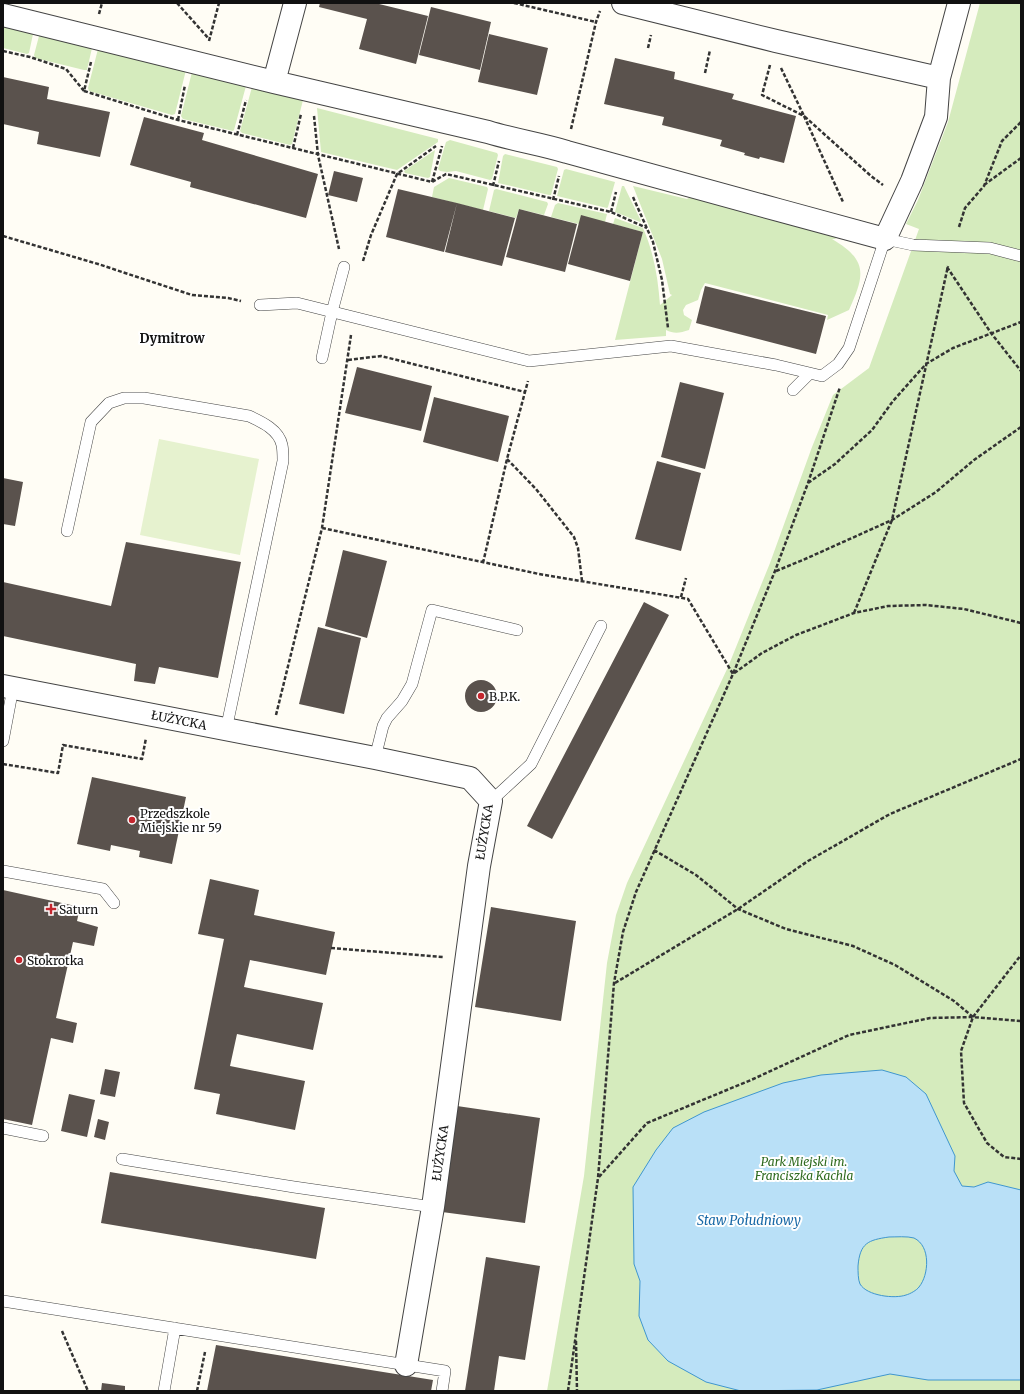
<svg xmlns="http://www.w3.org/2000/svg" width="1024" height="1394" font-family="Merriweather,serif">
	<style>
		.green { fill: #d5ebbd }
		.pitch { fill: #e6f2cf }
		.water { fill: #b9e0f7; stroke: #3f96cf; fill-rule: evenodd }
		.building { fill: #5a524d }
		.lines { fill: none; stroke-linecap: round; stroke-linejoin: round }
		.service-casing { stroke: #444; stroke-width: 12 }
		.minor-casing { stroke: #444; stroke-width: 24 }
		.path { stroke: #333; stroke-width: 2.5; stroke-dasharray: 4 2; stroke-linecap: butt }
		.service { stroke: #fff; stroke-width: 11 }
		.minor { stroke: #fff; stroke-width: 22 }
		.poi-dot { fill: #c4262e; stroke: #fff; stroke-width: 1.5 }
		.labels { text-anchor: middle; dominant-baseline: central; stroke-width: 4; stroke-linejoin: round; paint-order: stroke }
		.poi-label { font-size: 12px; fill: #111; stroke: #fff; text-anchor: start }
		.street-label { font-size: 12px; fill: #111; stroke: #fff }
		.park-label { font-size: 12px; font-style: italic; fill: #2f6b1f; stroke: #fff }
		.neighbourhood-label { font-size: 13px; font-weight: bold; fill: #111; stroke: #fff }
		.water-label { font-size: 13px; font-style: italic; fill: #1768a6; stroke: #fff }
	</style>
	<rect width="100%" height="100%" fill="#fffdf5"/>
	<path class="green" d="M 980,3 L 1021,3 L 1021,1391 L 547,1391 L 584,1176 L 607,963 L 616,915 L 627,883 L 728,667 L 770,563 L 812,447 L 833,395 L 869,368 L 919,229 L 906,224 L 918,200 L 948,122 Z
		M 3,25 L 32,32 L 33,34 L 29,53 L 27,54 L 3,48 Z
		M 41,34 L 92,48 L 87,70 L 84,70 L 35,58 L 34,55 L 39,36 Z
		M 98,49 L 186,70 L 175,114 L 172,115 L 89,91 L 88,88 Z
		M 192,72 L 246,86 L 234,130 L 233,131 L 183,119 L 181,116 Z
		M 252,87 L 301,96 L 303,100 L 292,144 L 290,145 L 242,133 L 240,131 Z
		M 317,108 L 438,139 L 438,142 L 397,170 L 321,152 Z
		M 450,140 L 497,153 L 498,155 L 492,179 L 490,180 L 456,171 L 447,172 L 440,171 L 438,169 L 446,142 Z
		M 435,150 L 430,177 L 428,178 L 405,173 L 404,171 Z
		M 505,154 L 557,167 L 558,169 L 551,195 L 549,195 L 498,183 L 503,156 Z
		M 566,169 L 615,182 L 608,207 L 607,208 L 557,196 L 564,170 Z
		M 449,178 L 487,187 L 488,189 L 483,210 L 432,197 L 434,187 Z
		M 622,186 L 624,186 L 641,221 L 640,222 L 615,212 Z
		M 633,186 L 687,199 L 693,195 L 832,233 L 836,239 L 832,239 C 868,260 865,275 849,310 L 827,320 L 828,315 L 705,283 L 701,290 L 698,300 L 686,305 L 683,310 L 684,315 L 692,320 L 689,330 C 680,333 674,334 666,330 L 666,336 L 615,340 L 643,232 L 613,224 L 615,218 L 643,228 C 654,253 658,278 660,305 L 672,295 L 670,294 L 662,259 Z
		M 496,189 L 547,202 L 548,204 L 544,215 L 519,209 L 516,218 L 489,211 L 494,190 Z
		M 558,203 L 607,214 L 605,222 L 579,224 L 551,217 L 555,205 Z"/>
	<path class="pitch" d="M 159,439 L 259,459 L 240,555 L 140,535 Z"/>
	<path class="water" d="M 882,1070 L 906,1077 L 926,1094 L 955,1156 L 954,1171 L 962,1186 L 974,1187 L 988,1182 L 1021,1190 L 1021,1380 L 928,1380 L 890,1374 L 817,1390 L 741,1391 L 706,1382 L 668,1361 L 648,1340 L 639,1316 L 640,1281 L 634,1264 L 633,1187 L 656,1150 L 673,1128 L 704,1112 L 783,1083 L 821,1075 ZM 889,1237 C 896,1237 907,1236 914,1238 C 931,1246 929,1275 919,1287 C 917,1290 910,1294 906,1295 C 895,1299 867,1296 860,1284 C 858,1280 858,1271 858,1266 C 860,1243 868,1240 889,1237 Z"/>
	<path class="building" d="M 320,3 L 375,3 L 428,16 L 416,64 L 359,49 L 367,19 L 319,7 Z
		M 431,7 L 491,22 L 480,70 L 419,55 Z
		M 489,34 L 548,48 L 537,95 L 478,82 Z
		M 615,58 L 675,72 L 674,79 L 734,94 L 732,99 L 796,116 L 784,163 L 760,157 L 759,159 L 744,155 L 745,153 L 720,146 L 722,140 L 662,125 L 664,117 L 604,104 Z
		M 3,77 L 49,87 L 47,99 L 110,112 L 100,157 L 37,144 L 39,132 L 3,124 Z
		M 144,117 L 204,133 L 202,140 L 318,174 L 306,218 L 190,187 L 191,182 L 130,165 Z
		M 334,171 L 363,178 L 357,202 L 328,195 Z
		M 398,189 L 457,203 L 444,252 L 386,237 Z
		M 457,203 L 515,218 L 502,266 L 445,252 Z
		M 519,209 L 577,224 L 565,272 L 506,257 Z
		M 581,215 L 643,232 L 630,281 L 568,264 Z
		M 705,286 L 826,316 L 816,354 L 696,323 Z
		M 357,367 L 432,386 L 421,431 L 345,413 Z
		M 680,382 L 724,393 L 705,469 L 661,457 Z
		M 434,397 L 509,416 L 498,462 L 423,442 Z
		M 657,461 L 701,473 L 681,551 L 635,539 Z
		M 3,478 L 23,482 L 15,526 L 3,524 Z
		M 126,542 L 241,562 L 218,678 L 159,667 L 155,684 L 134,681 L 136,664 L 3,636 L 3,582 L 111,606 Z
		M 343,550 L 387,561 L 367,638 L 325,626 Z
		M 644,602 L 669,615 L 552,839 L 527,826 Z
		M 318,627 L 361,638 L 344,714 L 299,704 Z
		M465 696a16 16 0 1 1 32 0a16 16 0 1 1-32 0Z
		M 92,777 L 186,797 L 172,864 L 139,857 L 140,851 L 111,845 L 110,851 L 77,844 Z
		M 210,879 L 259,890 L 254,915 L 335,932 L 326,975 L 250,960 L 244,987 L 323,1003 L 313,1050 L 237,1034 L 230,1066 L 305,1081 L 295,1130 L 216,1114 L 220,1094 L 194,1089 L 224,939 L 198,934 Z
		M 3,890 L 80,907 L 77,921 L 98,927 L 94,946 L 73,942 L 56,1018 L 77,1023 L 73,1043 L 51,1038 L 32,1125 L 3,1119 Z
		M 491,907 L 576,921 L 561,1021 L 475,1007 Z
		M 105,1069 L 120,1072 L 115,1097 L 100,1094 Z
		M 69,1094 L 95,1100 L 87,1137 L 61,1131 Z
		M 457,1106 L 540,1118 L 525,1223 L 442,1212 Z
		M 98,1119 L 109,1122 L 105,1140 L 94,1137 Z
		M 110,1172 L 325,1208 L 316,1259 L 101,1223 Z
		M 486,1257 L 540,1266 L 525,1360 L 499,1356 L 494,1391 L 465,1391 Z
		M 216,1345 L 433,1380 L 431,1391 L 207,1391 Z
		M 102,1383 L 125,1386 L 125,1391 L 101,1391 Z"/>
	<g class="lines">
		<defs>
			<path id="service" d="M 260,305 L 297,303 L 529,361 L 671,346 L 776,365 L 822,376 L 838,364 L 849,348 L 885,239 L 913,245 L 990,248 L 1021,256
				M 322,358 L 332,312 L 344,267
				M 793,390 L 809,374
				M 67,531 L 91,422 L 109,403 L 124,398 L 144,398 L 249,416 C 262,422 279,430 282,445 C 283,450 283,456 283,461 L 226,730
				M 3,741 L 13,688
				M 375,758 L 383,726 L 387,718 L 402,701 L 412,684 L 432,610 L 517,630
				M 491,801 L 531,764 L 601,626
				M 3,871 L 103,889 L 114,903
				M 3,1128 L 43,1136
				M 122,1159 L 294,1187 L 433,1207
				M 3,1301 L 445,1371 L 442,1391
				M 164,1391 L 175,1328"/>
			<path id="minor" d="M 623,3 L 776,41 L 939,78
				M 3,15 L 274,82 L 488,132 C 514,140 541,144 567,152 C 673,182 779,210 885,239 L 912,181 L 936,117 L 939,78 L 959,3
				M 274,82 L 295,3
				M 3,686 L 375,758 L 470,778 L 491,801 L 479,866 L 433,1207 L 406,1365"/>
		</defs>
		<use href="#service" class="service-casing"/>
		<use href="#minor" class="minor-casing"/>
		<path class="path" d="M 177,3 L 209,39
			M 514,3 L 596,22
			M 99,14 L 102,3
			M 209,41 L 219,3
			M 648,48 L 651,35
			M 3,51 L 30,57 L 66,69 L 84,91 L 91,62
			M 770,65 L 762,95 L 804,116 L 843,202
			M 781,68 L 804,116 L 871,176 L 883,185
			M 705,73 L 710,50
			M 84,91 L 178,120 L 432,182 L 446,174 L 611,212 L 647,228
			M 314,116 L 318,155 L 339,249
			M 178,120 L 185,85
			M 571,129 L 596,22 L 600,11
			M 237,135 L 246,100
			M 293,148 L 301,114
			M 432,182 L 442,146
			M 984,185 L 1021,158
			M 493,186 L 499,161
			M 633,197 L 653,242 L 662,280 L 668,328
			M 553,200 L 559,176
			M 611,212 L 616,192
			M 959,227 L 965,208 L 984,186 L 1002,141 L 1021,122
			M 3,236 L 98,264 L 192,295 L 228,298 L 241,301
			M 363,261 L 371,235 L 397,174 L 436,146
			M 947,267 L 991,333 L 1021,371
			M 348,360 L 381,356 L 525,392 L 528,381
			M 507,459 L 536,489 L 574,537 L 578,548 L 582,581
			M 808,483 L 835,464 L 872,430 L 893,401 L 926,364 L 953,348 L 1021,322
			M 322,528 L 539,574 L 688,599 L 733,674 L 762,653 L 796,635 L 854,613 L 888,606 L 926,605 L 964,609 L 1021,623
			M 483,563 L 507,459 L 525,392
			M 776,571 L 803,560 L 892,520 L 936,492 L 974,460 L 1021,427
			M 681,597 L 686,578
			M 854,613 L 892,520 L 948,266
			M 276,715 L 322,528 L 351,335
			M 3,764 L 58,773 L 63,745 L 142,759 L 146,738
			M 654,850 L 696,875 L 738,909 L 786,929 L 853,946 L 895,965 L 954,1001 L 973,1017 L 1021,1021
			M 331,948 L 443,957
			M 615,983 L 738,909 L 808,861 L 890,814 L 1021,759
			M 973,1017 L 1021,955
			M 599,1177 L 647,1123 L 751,1080 L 849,1035 L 930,1018 L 973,1017 L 961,1051 L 964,1103 L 987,1143 L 1004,1157 L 1021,1159
			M 62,1331 L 88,1391
			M 576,1341 L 577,1391
			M 197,1391 L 205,1352
			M 568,1391 L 598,1178 L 614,983 L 623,932 L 636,892 L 733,674 L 775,571 L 808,483 L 840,387"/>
		<use href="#service" class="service"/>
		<use href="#minor" class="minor"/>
	</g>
	<g class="poi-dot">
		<circle cx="481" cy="696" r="4"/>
		<circle cx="132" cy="820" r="4"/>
		<path d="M49 903h4v4h4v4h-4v4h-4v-4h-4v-4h4z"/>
		<circle cx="19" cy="960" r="4"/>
	</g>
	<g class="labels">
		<g class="poi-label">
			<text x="489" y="696">B.P.K.</text>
			<text x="140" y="813">Przedszkole<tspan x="140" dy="14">Miejskie nr 59</tspan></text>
			<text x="59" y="909">Saturn</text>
			<text x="27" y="960">Stokrotka</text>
		</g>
		<g class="street-label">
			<text transform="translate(179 720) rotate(11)">ŁUŻYCKA</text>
			<text transform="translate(484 832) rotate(-81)">ŁUŻYCKA</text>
			<text transform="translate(440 1153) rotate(-82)">ŁUŻYCKA</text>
		</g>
		<g class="park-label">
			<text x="804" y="1161">Park Miejski im.<tspan x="804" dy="14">Franciszka Kachla</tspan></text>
		</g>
		<g class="neighbourhood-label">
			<text x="172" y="338">Dymitrow</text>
		</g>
		<g class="water-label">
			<text x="749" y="1220">Staw Południowy</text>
		</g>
	</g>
	<rect width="1024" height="1394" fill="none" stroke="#111111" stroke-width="8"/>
</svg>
